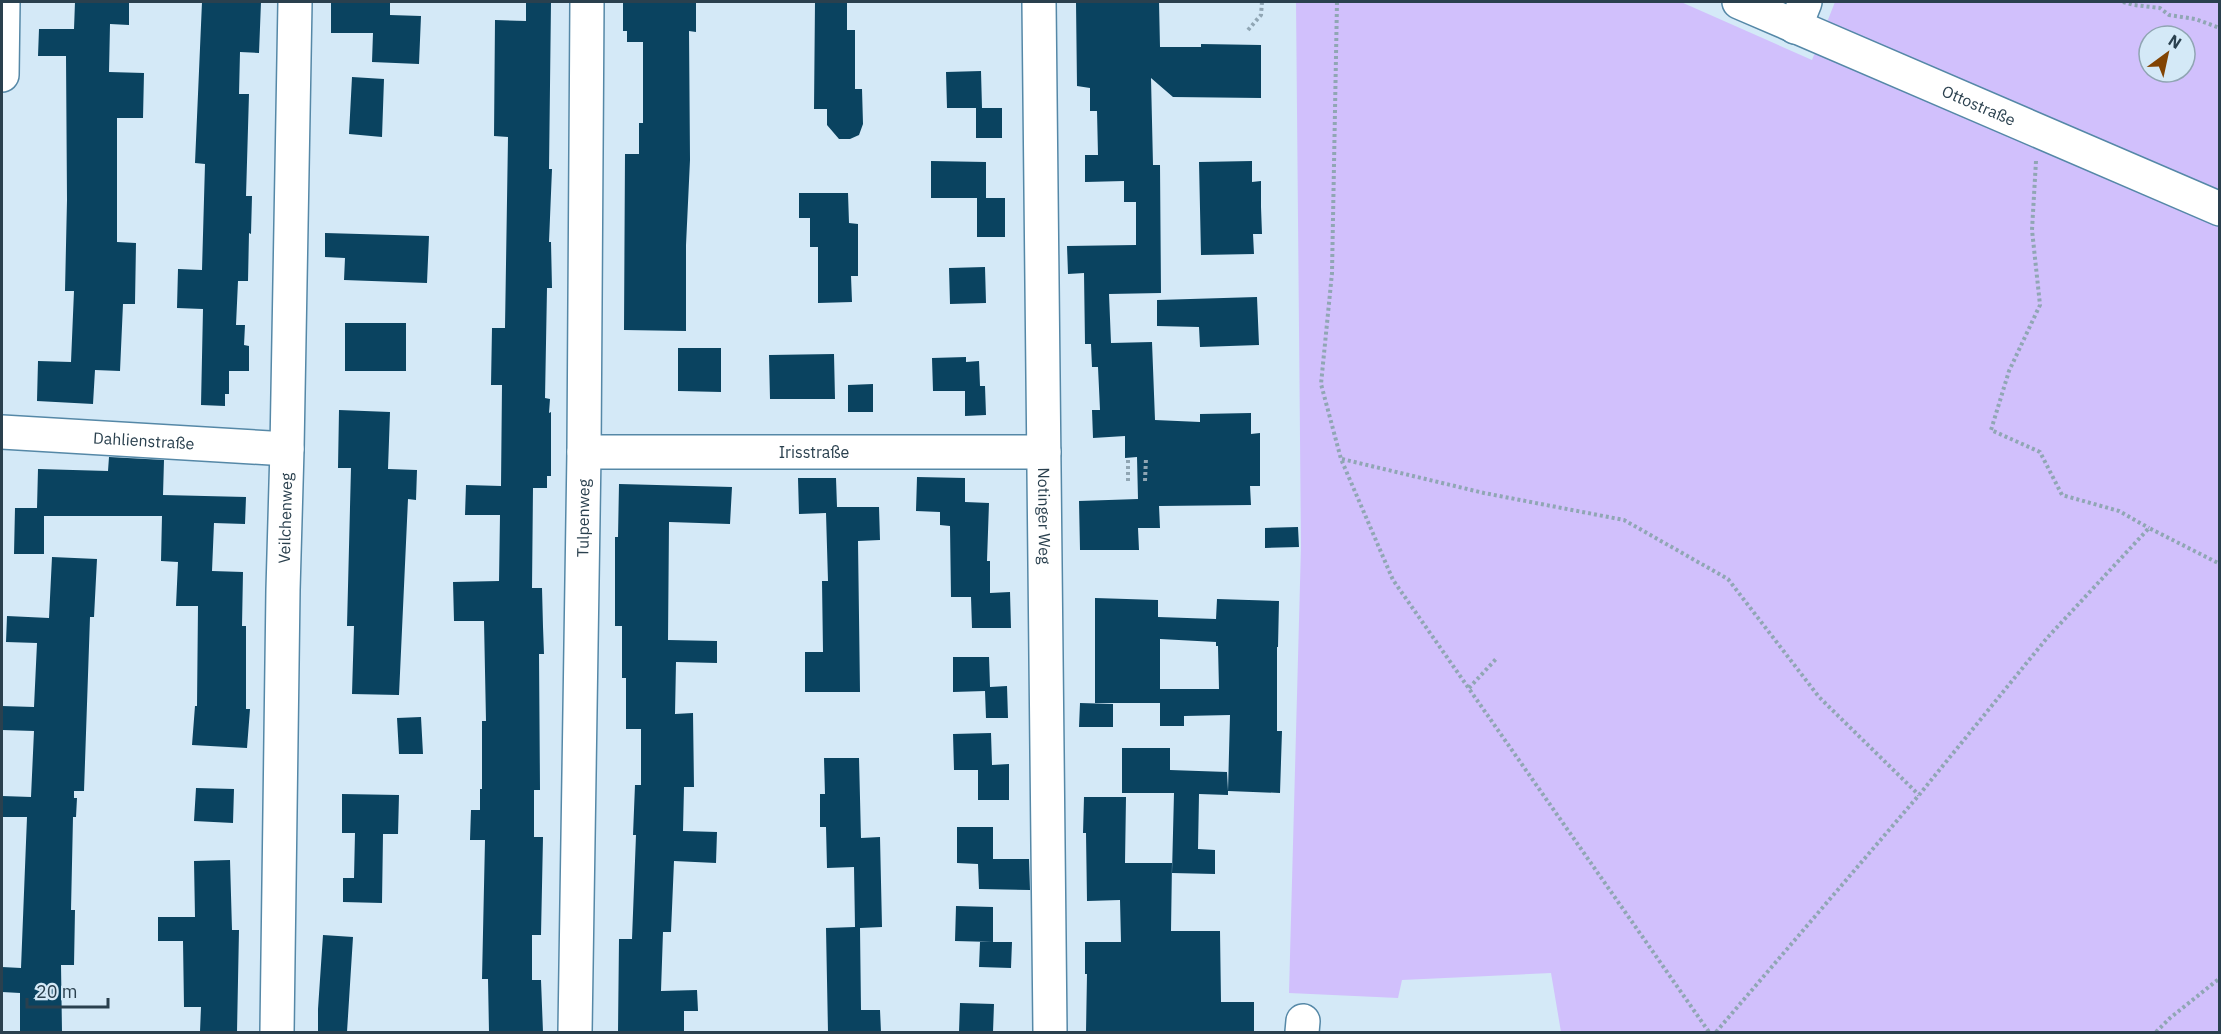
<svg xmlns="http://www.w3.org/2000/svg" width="2221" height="1034" font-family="'IBM Plex Sans',sans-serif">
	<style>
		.green { fill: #d1c0fc; fill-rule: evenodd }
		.building { fill: #0a4360 }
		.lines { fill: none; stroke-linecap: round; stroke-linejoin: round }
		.minor-casing { stroke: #5588a7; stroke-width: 36 }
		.path { stroke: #90a6b4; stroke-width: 4; stroke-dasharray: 3 3; stroke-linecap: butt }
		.minor { stroke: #fff; stroke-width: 33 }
		.labels { text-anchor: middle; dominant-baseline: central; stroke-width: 6; stroke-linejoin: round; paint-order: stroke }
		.street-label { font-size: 16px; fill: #2a404e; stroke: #d4e9f7 }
	</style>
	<rect width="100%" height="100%" fill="#d4e9f7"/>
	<path class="green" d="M 1296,2 L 1681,2 L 1812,60 L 1835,2 L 2219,2 L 2219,1032 L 1561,1032 L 1551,973 L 1402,980 L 1398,998 L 1289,993 L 1301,546 ZM 2149,36 L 2185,36 L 2185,72 L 2149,72 Z"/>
	<path class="building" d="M 75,2 L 129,2 L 129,25 L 110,24 L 109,72 L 144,73 L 143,118 L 117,118 L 117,242 L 136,243 L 135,304 L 123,304 L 120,371 L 95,370 L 93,404 L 37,401 L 38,361 L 71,362 L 74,291 L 65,291 L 67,200 L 66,56 L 38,56 L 39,29 L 74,29 Z
		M 202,2 L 261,2 L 259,53 L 240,52 L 239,94 L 249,94 L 246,196 L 252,196 L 251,234 L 249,233 L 248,281 L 238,281 L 236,325 L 245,325 L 244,345 L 249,346 L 249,371 L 229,371 L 229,394 L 225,394 L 225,406 L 201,405 L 203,309 L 177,308 L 178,269 L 202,270 L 205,164 L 195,163 Z
		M 331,2 L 390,2 L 390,15 L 421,16 L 419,64 L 372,62 L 373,33 L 331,33 Z
		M 526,2 L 551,2 L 549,169 L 552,169 L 549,242 L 551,242 L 552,288 L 547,288 L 545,398 L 550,399 L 549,413 L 551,412 L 551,476 L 547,476 L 547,488 L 533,488 L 532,588 L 542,588 L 543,627 L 544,654 L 539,654 L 540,790 L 534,790 L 534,837 L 543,837 L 541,935 L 532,935 L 532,980 L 541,980 L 543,1032 L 489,1032 L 488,979 L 482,979 L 485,840 L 470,840 L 471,810 L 480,810 L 480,789 L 482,789 L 482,721 L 486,721 L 484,621 L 454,621 L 453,582 L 499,581 L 500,515 L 465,515 L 466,485 L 501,486 L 502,385 L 491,385 L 492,328 L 505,328 L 508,137 L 494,136 L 495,20 L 526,21 Z
		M 623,2 L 696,2 L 696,32 L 689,31 L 690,160 L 686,245 L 686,331 L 624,330 L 625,154 L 639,154 L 639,123 L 643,123 L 643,42 L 627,42 L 627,31 L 623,31 Z
		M 815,2 L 847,2 L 847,30 L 855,30 L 855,89 L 862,89 L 863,124 L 859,135 L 850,139 L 839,139 L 827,125 L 827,109 L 814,109 Z
		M 1076,2 L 1159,2 L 1160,47 L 1201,47 L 1201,44 L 1261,45 L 1261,98 L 1173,97 L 1151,78 L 1153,165 L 1160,165 L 1161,293 L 1109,294 L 1111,343 L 1152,342 L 1155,420 L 1200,422 L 1200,414 L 1251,413 L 1251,434 L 1260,433 L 1260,486 L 1250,486 L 1251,505 L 1159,506 L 1160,528 L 1138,528 L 1139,550 L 1080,550 L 1079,501 L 1138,499 L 1137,457 L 1125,458 L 1125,436 L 1093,438 L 1092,410 L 1100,410 L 1098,367 L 1092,367 L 1091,344 L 1085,344 L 1084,273 L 1068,274 L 1067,246 L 1136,245 L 1136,202 L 1124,202 L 1124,181 L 1085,182 L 1085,155 L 1098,155 L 1097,111 L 1090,111 L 1090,88 L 1077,86 Z
		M 981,71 L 982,108 L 1002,108 L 1002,138 L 976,138 L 976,108 L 947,108 L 946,72 Z
		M 352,77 L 384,79 L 382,137 L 349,134 Z
		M 931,161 L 986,162 L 986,198 L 1005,198 L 1005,237 L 977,237 L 977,198 L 931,198 Z
		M 1252,161 L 1252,182 L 1261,181 L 1261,207 L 1262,234 L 1253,234 L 1254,254 L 1201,255 L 1199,162 Z
		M 799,193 L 848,193 L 849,223 L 858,224 L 858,276 L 851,276 L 852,302 L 818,303 L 818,247 L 810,247 L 810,218 L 799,218 Z
		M 325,233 L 429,236 L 427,283 L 344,280 L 345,258 L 325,257 Z
		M 985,267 L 986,303 L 950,304 L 949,268 Z
		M 1257,297 L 1259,345 L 1200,347 L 1199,327 L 1157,326 L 1157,300 Z
		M 345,323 L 406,323 L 406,371 L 345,371 Z
		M 678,348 L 721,348 L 721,392 L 678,391 Z
		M 834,354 L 835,399 L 770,399 L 769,355 Z
		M 966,357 L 966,362 L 979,361 L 980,386 L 985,386 L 986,415 L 965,416 L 965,391 L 933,391 L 932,358 Z
		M 873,384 L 873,412 L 848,412 L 848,385 Z
		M 339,410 L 390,412 L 388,469 L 417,470 L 416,500 L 408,499 L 399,695 L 352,694 L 354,626 L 347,626 L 351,468 L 338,468 Z
		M 109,457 L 164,460 L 163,495 L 246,497 L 245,524 L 214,523 L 212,571 L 243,572 L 242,626 L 246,626 L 246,709 L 250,709 L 247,748 L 192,745 L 195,706 L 197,706 L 198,606 L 176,606 L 178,562 L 161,561 L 162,516 L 44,516 L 44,554 L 14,554 L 15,508 L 37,508 L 38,469 L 108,471 Z
		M 917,477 L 965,478 L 965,502 L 989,503 L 987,561 L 990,561 L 990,593 L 1010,592 L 1011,628 L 972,628 L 971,597 L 951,597 L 950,526 L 940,525 L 940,512 L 916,511 Z
		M 798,478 L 836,478 L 837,507 L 879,507 L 880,540 L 858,541 L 860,692 L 805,692 L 805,652 L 823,652 L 822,581 L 828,581 L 826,513 L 799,514 Z
		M 619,484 L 732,487 L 730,524 L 669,522 L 668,640 L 717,641 L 717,663 L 676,662 L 675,714 L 693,713 L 694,787 L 684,787 L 683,831 L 717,832 L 716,863 L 674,861 L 671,932 L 663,932 L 661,991 L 697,990 L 698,1011 L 684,1011 L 684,1032 L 618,1032 L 619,939 L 632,939 L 636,835 L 633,835 L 635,785 L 641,785 L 641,729 L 626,729 L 626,678 L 622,678 L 622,626 L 615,626 L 615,537 L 618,537 Z
		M 1298,527 L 1299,547 L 1265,548 L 1265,528 Z
		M 52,557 L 97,559 L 94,617 L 90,617 L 84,791 L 74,791 L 74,798 L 77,798 L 76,817 L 73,817 L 71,910 L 75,910 L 74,965 L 61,965 L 62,1032 L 20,1032 L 20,993 L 2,992 L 2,967 L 21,968 L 27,817 L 2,817 L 2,796 L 31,797 L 34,731 L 2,730 L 2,706 L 34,707 L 37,643 L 6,642 L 7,616 L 49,618 Z
		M 1095,598 L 1158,600 L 1158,617 L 1216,619 L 1217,599 L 1279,601 L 1278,647 L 1277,647 L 1277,731 L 1282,731 L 1280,793 L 1228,791 L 1228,795 L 1199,794 L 1198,849 L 1215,850 L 1215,874 L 1172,873 L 1174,793 L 1122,793 L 1122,748 L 1170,748 L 1170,770 L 1227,772 L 1228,791 L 1230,715 L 1184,716 L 1184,726 L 1160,726 L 1160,689 L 1219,689 L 1218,646 L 1216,646 L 1216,642 L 1160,639 L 1160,703 L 1095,703 Z
		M 953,657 L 989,657 L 990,687 L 1007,686 L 1008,718 L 986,718 L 985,691 L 953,692 Z
		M 1080,703 L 1113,704 L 1113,727 L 1079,727 Z
		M 421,717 L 423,754 L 399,754 L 397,718 Z
		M 991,733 L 992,765 L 1009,764 L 1009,800 L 978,800 L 978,770 L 954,770 L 953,734 Z
		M 824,758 L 859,758 L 861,838 L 880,837 L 882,927 L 860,928 L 861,1010 L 880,1010 L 881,1032 L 828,1032 L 826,928 L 855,927 L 854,867 L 827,868 L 826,827 L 820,827 L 820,794 L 825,794 Z
		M 196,788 L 234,789 L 233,823 L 194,821 Z
		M 342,794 L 399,795 L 398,834 L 383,834 L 382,903 L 343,902 L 343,878 L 354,878 L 355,833 L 342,833 Z
		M 1084,797 L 1126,797 L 1125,863 L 1172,863 L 1171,931 L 1220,931 L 1221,1002 L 1254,1002 L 1254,1032 L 1086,1032 L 1087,974 L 1085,974 L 1085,942 L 1121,942 L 1120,900 L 1087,901 L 1086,833 L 1083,833 Z
		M 957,827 L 993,827 L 993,859 L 1029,859 L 1030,890 L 979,889 L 978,864 L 957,863 Z
		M 230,860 L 232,930 L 239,930 L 237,1032 L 200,1032 L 201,1007 L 184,1007 L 183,941 L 158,941 L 158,917 L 195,917 L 194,861 Z
		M 956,906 L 993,907 L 993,942 L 955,941 Z
		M 323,935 L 353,937 L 347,1032 L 318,1032 L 318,1009 Z
		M 980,942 L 1012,942 L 1011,968 L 979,967 Z
		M 960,1003 L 994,1004 L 993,1032 L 959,1032 Z"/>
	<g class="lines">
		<defs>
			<g id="minor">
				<path id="s1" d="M 1039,2 L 1050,1032"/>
				<path id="s2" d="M 1739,2 L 2220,209"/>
				<path d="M 1795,27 L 1805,2"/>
				<path d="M 2,75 L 3,2"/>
				<path id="s3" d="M 2,432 L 287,449"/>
				<path id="s4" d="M 584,452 L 1044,452"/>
				<path id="s5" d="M 277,1032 L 283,590 L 287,449 L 295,2"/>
				<path id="s6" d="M 575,1032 L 584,452 L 587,2"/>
				<path d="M 1302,1032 L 1303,1021"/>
			</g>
		</defs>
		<use href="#minor" class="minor-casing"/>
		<path class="path" d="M 1337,2 L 1332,273 L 1321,384 L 1341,459 L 1393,580 L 1709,1032
			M 2123,2 L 2134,5 L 2160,8 L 2169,15 L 2195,19 L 2220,28
			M 1248,30 L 1261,15 L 1262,2
			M 2036,161 L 2032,230 L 2040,305 L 2009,371 L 1991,430 L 2040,452 L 2062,495 L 2119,511 L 2149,528
			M 1342,459 L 1484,493 L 1624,520 L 1728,579 L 1819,697 L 1919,795
			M 1128,481 L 1128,458
			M 1145,481 L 1146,458
			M 1469,688 L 1496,659
			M 1716,1032 L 1919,795 L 2047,638 L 2149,528 L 2220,564
			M 2156,1032 L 2170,1018 L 2220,978"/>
		<use href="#minor" class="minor"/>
	</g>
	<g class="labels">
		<g class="street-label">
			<text stroke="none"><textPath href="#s2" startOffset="261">Ottostraße</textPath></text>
			<text stroke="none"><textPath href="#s3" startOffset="142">Dahlienstraße</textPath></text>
			<text stroke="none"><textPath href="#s4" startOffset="230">Irisstraße</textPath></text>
			<text stroke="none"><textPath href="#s5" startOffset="514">Veilchenweg</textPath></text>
			<text stroke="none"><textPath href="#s6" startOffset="514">Tulpenweg</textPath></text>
			<text stroke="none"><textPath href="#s1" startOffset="514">Notinger Weg</textPath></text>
		</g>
	</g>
	<rect width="2221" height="1034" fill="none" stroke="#2a404e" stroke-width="6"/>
	<g transform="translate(2167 54) rotate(33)"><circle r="28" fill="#d4e9f7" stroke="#90a5b3" stroke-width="1.5"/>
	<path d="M0-4.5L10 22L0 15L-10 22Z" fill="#824403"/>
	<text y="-9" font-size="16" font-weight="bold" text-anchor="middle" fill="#2a404e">N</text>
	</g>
	<path d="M27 998v9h81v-9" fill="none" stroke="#2a404e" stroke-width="3"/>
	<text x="36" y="998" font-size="18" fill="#2a404e" stroke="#d4e9f7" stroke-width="4.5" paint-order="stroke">20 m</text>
</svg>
